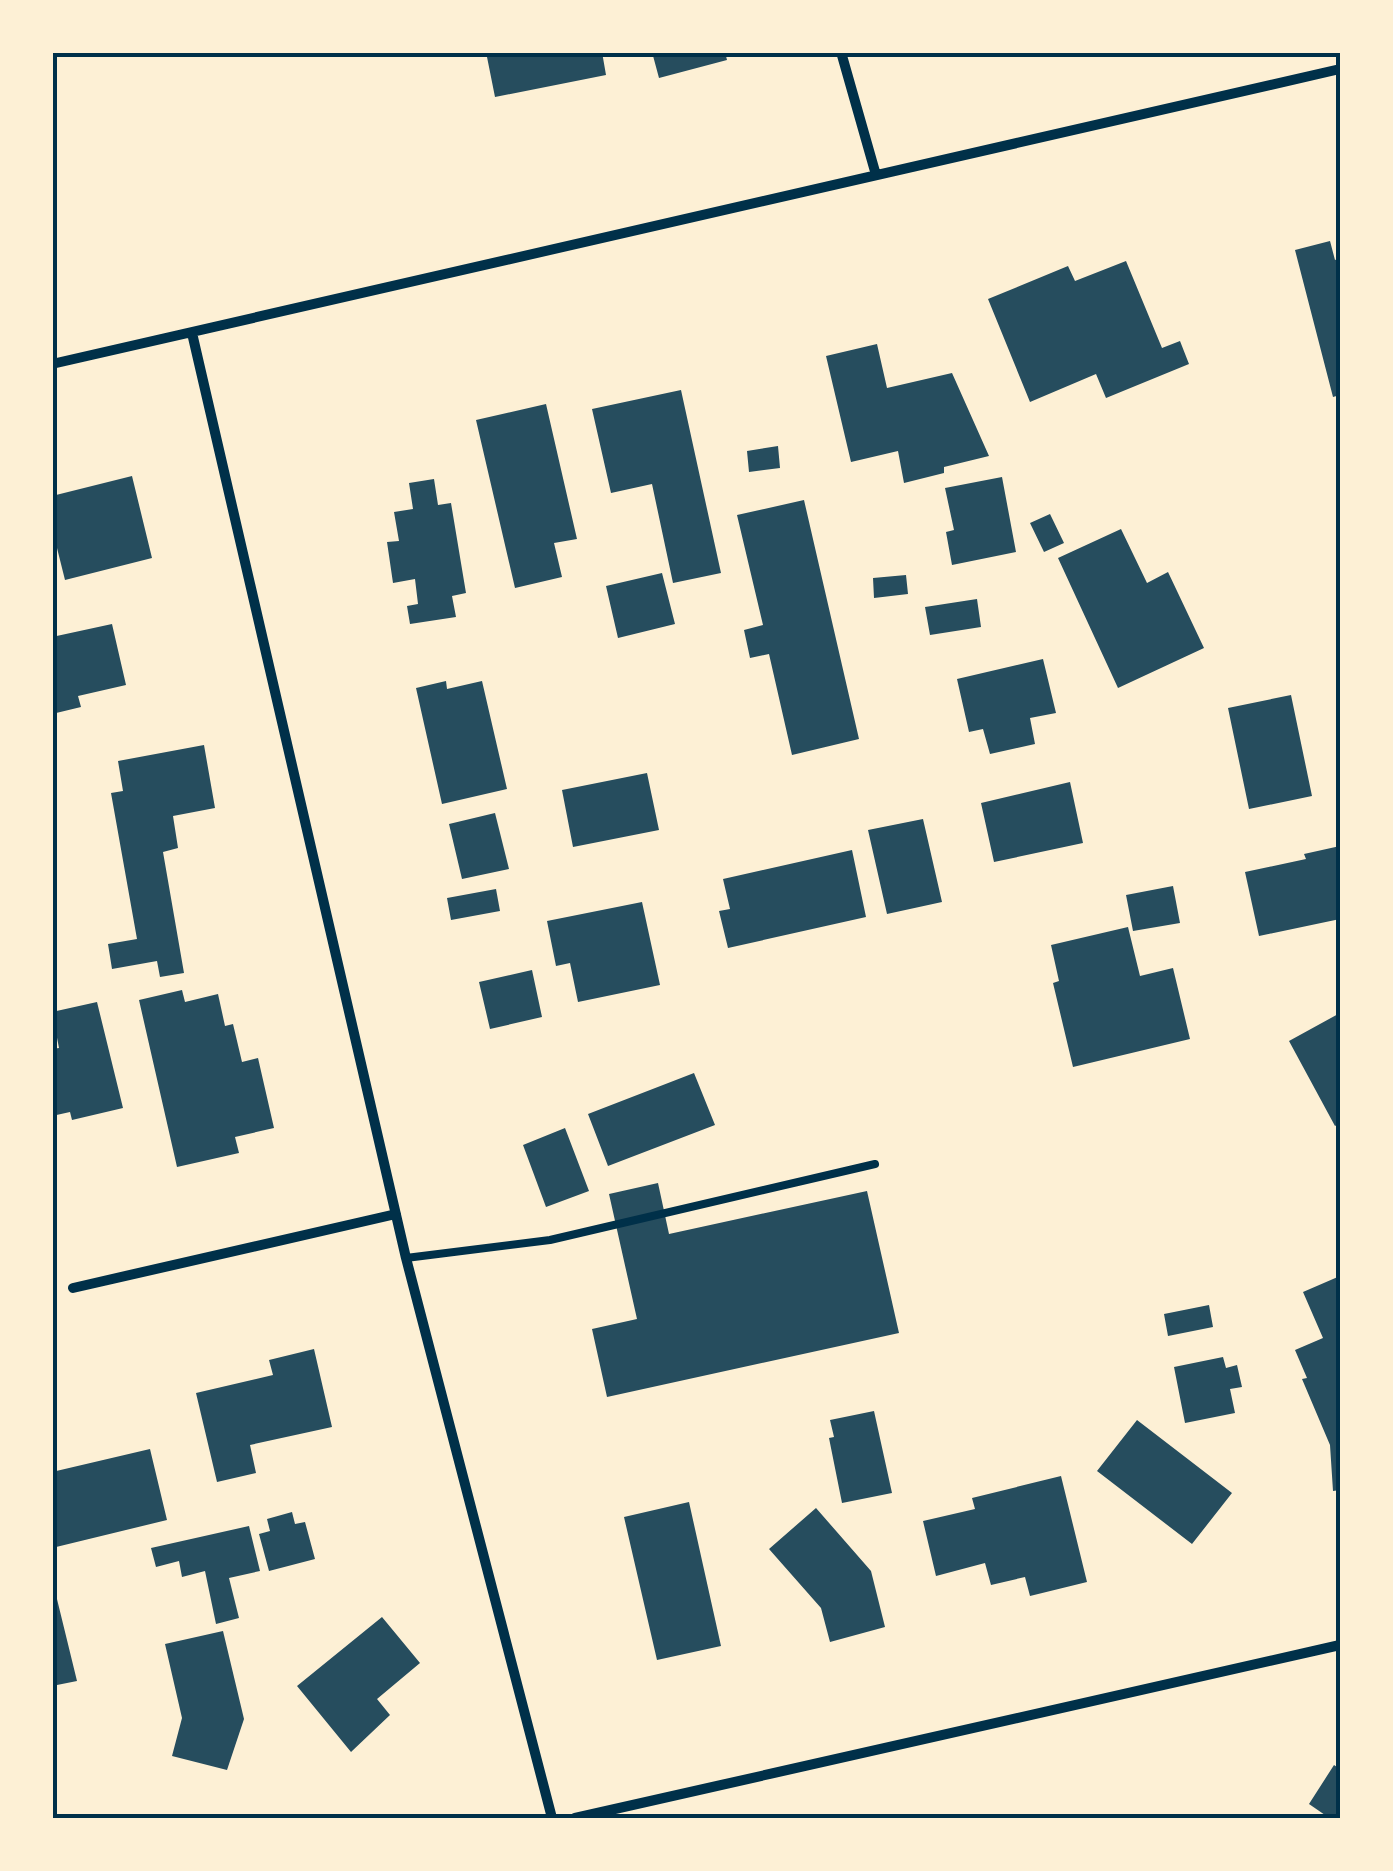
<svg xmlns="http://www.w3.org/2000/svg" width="1393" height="1871" font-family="Lato,sans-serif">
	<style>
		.building { fill: #264d5e }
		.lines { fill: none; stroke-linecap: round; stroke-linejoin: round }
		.service { stroke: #003049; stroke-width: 8 }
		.minor { stroke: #003049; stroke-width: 10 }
		.neatline { fill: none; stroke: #003049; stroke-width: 4 }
	</style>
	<rect width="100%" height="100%" fill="#fdf0d5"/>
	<path class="building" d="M 486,52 L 602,52 L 606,75 L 495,97 Z
		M 652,52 L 725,52 L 727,60 L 659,78 Z
		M 1330,241 L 1335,260 L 1340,258 L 1340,395 L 1333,397 L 1295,250 Z
		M 1126,261 L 1162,348 L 1180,341 L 1189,364 L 1106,398 L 1096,374 L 1030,402 L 988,299 L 1068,266 L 1075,281 Z
		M 877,344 L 887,388 L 952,373 L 989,456 L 944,467 L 944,473 L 904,483 L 898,451 L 851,462 L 826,356 Z
		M 681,390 L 721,573 L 673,583 L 652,484 L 611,493 L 592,409 Z
		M 546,404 L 577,539 L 554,543 L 562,577 L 515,588 L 476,420 Z
		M 778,446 L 780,468 L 749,472 L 747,451 Z
		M 132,476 L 152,558 L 65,580 L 52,528 L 52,496 Z
		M 1002,477 L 1016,552 L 952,565 L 946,532 L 954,530 L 945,488 Z
		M 434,479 L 438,505 L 451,503 L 466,593 L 452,596 L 456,617 L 410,624 L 407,606 L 418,604 L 415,579 L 393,583 L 387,542 L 399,541 L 394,512 L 413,509 L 409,483 Z
		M 804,500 L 859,739 L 792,755 L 769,654 L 750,658 L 744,630 L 763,625 L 737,515 Z
		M 1050,514 L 1064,543 L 1044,552 L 1030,523 Z
		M 1121,529 L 1147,583 L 1168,572 L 1204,648 L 1118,688 L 1058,558 Z
		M 662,573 L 675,624 L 618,638 L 606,586 Z
		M 906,575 L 908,594 L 874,598 L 873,578 Z
		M 977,599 L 981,627 L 930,635 L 925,607 Z
		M 112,624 L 126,685 L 78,696 L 81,707 L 52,714 L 52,637 Z
		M 1043,659 L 1056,713 L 1030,718 L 1035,744 L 990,754 L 983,729 L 969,732 L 957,679 Z
		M 446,681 L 447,689 L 482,681 L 507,789 L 442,804 L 416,688 Z
		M 1291,695 L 1312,796 L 1249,809 L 1228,708 Z
		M 204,745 L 215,808 L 173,816 L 178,848 L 163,852 L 184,973 L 160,977 L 157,961 L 112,969 L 108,944 L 137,939 L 111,793 L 123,791 L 118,761 Z
		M 647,773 L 659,830 L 573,847 L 562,790 Z
		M 1070,782 L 1083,843 L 994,862 L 981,803 Z
		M 495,813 L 509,869 L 462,879 L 449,824 Z
		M 923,819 L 942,902 L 887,914 L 868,830 Z
		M 1340,846 L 1340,919 L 1259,936 L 1245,872 L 1306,859 L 1304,854 Z
		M 852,850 L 866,917 L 728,948 L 719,911 L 730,909 L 723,879 Z
		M 1173,886 L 1180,923 L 1133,931 L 1126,895 Z
		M 496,889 L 500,911 L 451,920 L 447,898 Z
		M 642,902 L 660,985 L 578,1002 L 570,963 L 556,966 L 547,921 Z
		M 1128,927 L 1140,976 L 1173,968 L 1190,1039 L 1073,1067 L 1053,983 L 1059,981 L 1051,945 Z
		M 532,970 L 542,1017 L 490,1029 L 479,982 Z
		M 182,990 L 185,1002 L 218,994 L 225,1026 L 233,1024 L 242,1062 L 258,1058 L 274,1128 L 235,1137 L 239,1153 L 177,1167 L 139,1000 Z
		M 97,1002 L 123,1108 L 72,1120 L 70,1112 L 52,1116 L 52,1049 L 59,1048 L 52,1012 Z
		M 1340,1013 L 1340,1123 L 1335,1126 L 1289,1041 Z
		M 694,1073 L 715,1125 L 608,1166 L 588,1114 Z
		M 565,1128 L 589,1191 L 546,1207 L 523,1145 Z
		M 658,1183 L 669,1234 L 867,1191 L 899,1333 L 607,1397 L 592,1329 L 637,1319 L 609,1194 Z
		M 1340,1276 L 1340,1490 L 1333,1491 L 1330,1445 L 1302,1379 L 1307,1378 L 1295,1350 L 1323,1338 L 1303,1292 Z
		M 1209,1305 L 1213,1327 L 1168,1336 L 1164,1314 Z
		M 314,1349 L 332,1427 L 250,1445 L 256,1473 L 217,1482 L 196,1393 L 273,1375 L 269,1360 Z
		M 1223,1357 L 1226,1368 L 1237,1365 L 1242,1387 L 1230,1389 L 1235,1413 L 1185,1423 L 1174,1367 Z
		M 874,1411 L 892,1493 L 842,1503 L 829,1438 L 834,1437 L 830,1420 Z
		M 1137,1420 L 1232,1493 L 1192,1544 L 1097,1471 Z
		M 150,1449 L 167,1520 L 52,1548 L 52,1472 Z
		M 1061,1476 L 1087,1582 L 1030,1596 L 1025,1577 L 991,1585 L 985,1563 L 936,1576 L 923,1521 L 975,1509 L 972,1498 Z
		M 689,1502 L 721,1646 L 657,1660 L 624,1517 Z
		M 816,1508 L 871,1571 L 885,1627 L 830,1642 L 821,1608 L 769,1549 Z
		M 292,1512 L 295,1524 L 305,1522 L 315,1559 L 269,1571 L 259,1534 L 270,1531 L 267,1519 Z
		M 249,1526 L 260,1571 L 229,1578 L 239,1618 L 216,1624 L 205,1571 L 182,1577 L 179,1561 L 156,1567 L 151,1548 Z
		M 56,1595 L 77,1681 L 52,1686 L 52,1596 Z
		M 382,1617 L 420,1663 L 377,1699 L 390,1715 L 351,1752 L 297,1686 Z
		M 223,1631 L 244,1719 L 227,1770 L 172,1756 L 182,1718 L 165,1644 Z
		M 1334,1765 L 1340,1769 L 1340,1818 L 1322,1818 L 1325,1815 L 1309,1804 Z"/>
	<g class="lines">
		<path class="service" d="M 406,1258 L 550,1240 L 875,1164"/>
		<path class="minor" d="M 841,52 L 876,175
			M 192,333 L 406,1258 L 552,1818
			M 52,364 L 1340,69
			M 73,1288 L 396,1214
			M 575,1818 L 1340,1645"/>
	</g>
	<rect width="1393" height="1871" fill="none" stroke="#fdf0d5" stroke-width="110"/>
	<rect x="55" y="55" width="1283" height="1761" class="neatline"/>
</svg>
